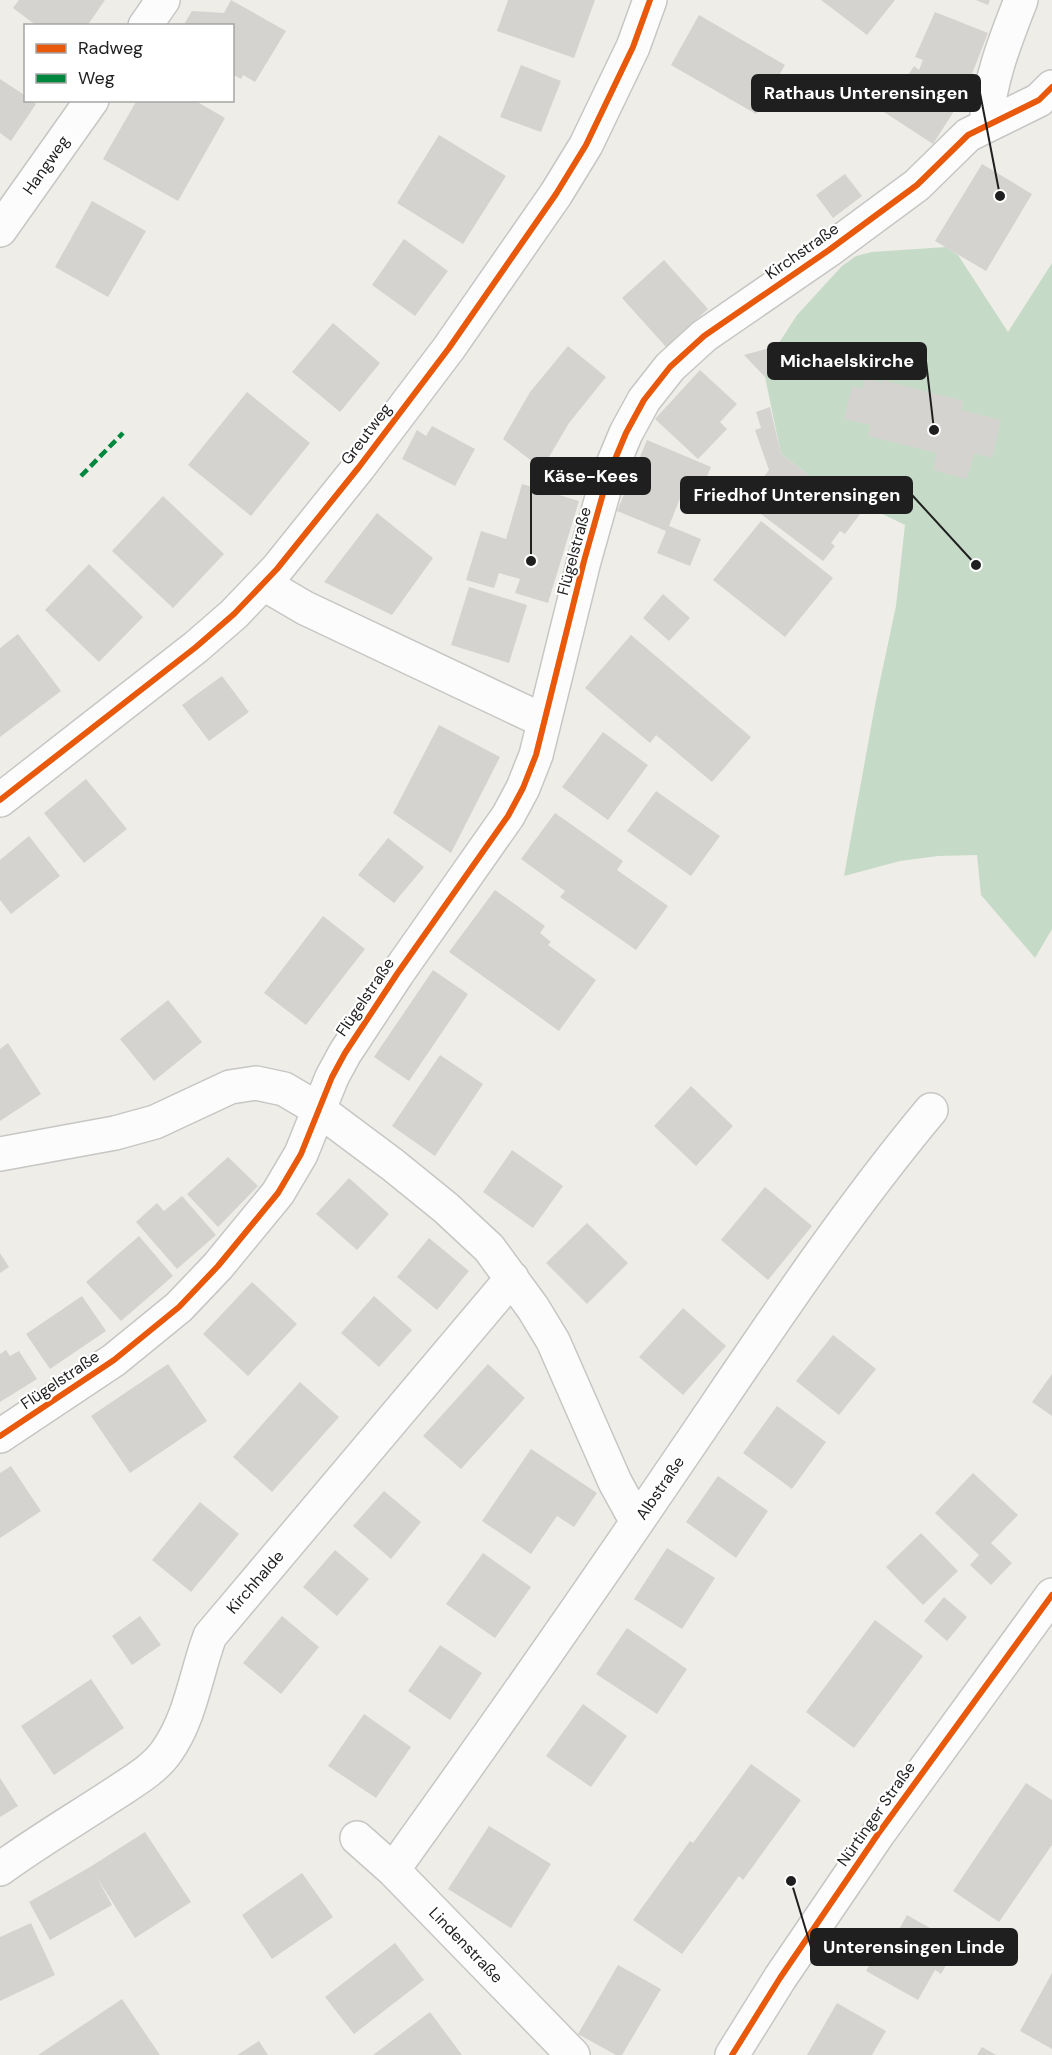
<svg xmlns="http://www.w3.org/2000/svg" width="1052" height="2055" font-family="'DM Sans',sans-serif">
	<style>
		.cemetery { fill: #c6dac8 }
		.building { fill: #d5d3cf }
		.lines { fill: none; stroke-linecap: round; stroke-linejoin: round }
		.minor-casing { stroke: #c6c6c4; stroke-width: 36 }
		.minor { stroke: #fcfcfc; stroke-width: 33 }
		.quiet { stroke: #00873e; stroke-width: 4.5; stroke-dasharray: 9 4.5; stroke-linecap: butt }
		.cycleway-casing { stroke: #fff; stroke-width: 10 }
		.cycleway { stroke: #e8590c; stroke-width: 6 }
		.labels { text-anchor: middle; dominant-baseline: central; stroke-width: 4.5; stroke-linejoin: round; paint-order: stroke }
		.street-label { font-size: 16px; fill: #1f1f1f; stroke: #fff }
		.leader { fill: none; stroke: #1f1f1f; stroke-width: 2 }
		.callout-dot { fill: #1f1f1f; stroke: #fff; stroke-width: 2 }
		.callout { fill: #1f1f1f; stroke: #1f1f1f; stroke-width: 2 }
		.callout-label { font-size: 18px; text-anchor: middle; font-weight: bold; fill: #fff }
	</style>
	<rect width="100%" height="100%" fill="#eeede8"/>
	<path class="cemetery" d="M 946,247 L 958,255 L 1008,332 L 1052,263 L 1052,929 L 1035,958 L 981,895 L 977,855 L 938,856 L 900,861 L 844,876 L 876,700 L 896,606 L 905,525 L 866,506 L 835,495 L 781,454 L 765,377 L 777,346 L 797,315 L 842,266 L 856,256 L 872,252 Z"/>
	<path class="building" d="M 19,0 L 105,0 L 87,26 L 37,26 L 13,8 Z
		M 231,0 L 286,31 L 255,82 L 243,75 L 241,79 L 232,74 L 232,26 L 183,26 L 192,11 L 224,13 Z
		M 508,0 L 595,0 L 574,58 L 497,31 Z
		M 821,0 L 895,0 L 867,35 Z
		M 976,0 L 990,0 L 988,5 Z
		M 935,12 L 988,33 L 963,97 L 933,144 L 884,112 L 914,66 L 919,70 L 923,60 L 915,57 Z
		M 699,15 L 785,65 L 756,114 L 671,65 Z
		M 521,65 L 561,81 L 541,132 L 500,117 Z
		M 0,79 L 26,96 L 26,100 L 31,100 L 36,104 L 11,141 L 0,133 Z
		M 137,100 L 194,100 L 225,118 L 178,201 L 103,159 Z
		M 439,135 L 506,176 L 463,244 L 397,203 Z
		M 982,164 L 1032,194 L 986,271 L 935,241 Z
		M 845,174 L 862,196 L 833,218 L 816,195 Z
		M 92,201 L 146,231 L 108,297 L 55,267 Z
		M 404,239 L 448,271 L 415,316 L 372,285 Z
		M 664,260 L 708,309 L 666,347 L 622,298 Z
		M 333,323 L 380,363 L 340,412 L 292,372 Z
		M 568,346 L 606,377 L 569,423 L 542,469 L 503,439 L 530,392 Z
		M 777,346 L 765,377 L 744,355 Z
		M 700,370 L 737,404 L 720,422 L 727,429 L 698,459 L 655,419 Z
		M 865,378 L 882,383 L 882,380 L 963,401 L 961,410 L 1001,420 L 992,458 L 974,453 L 967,479 L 933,470 L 937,453 L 868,436 L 871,425 L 844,419 L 852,386 L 863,389 Z
		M 247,392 L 310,443 L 251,516 L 188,465 Z
		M 770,407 L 781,454 L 835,495 L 866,506 L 845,534 L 840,531 L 831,543 L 835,546 L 823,561 L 745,502 L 769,470 L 755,430 L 761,428 L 756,412 Z
		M 432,426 L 475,449 L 455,486 L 402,459 L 417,430 L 426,436 Z
		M 647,440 L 711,467 L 696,502 L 681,496 L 669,526 L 701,539 L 690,566 L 657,553 L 666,531 L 617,511 Z
		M 522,484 L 579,501 L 548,603 L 515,593 L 520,579 L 499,573 L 494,588 L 466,580 L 481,531 L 506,539 Z
		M 163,496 L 224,554 L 173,608 L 112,551 Z
		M 377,513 L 433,558 L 392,615 L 324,582 Z
		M 761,521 L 833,578 L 785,637 L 713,580 Z
		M 89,564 L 143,617 L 99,662 L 45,610 Z
		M 469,587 L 527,605 L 509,663 L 451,645 Z
		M 663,594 L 690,618 L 669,641 L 643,618 Z
		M 18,634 L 61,691 L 0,737 L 0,648 Z
		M 631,635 L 751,737 L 712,782 L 656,735 L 650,743 L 585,688 Z
		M 222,676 L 249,712 L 209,741 L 182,705 Z
		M 439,725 L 500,757 L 451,853 L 393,813 Z
		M 603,732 L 648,765 L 608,820 L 562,787 Z
		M 86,779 L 127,829 L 84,863 L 44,813 Z
		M 656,791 L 720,836 L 691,876 L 627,831 Z
		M 555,813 L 623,861 L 617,870 L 668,906 L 636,950 L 560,897 L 565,891 L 521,859 Z
		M 29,836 L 60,876 L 11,914 L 0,900 L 0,860 Z
		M 388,838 L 424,867 L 394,903 L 358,875 Z
		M 495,890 L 545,926 L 540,933 L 551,942 L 548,945 L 596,980 L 559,1031 L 449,952 Z
		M 323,916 L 365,949 L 306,1025 L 264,993 Z
		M 433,970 L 468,994 L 409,1081 L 374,1057 Z
		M 168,1000 L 202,1042 L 154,1081 L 120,1039 Z
		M 8,1043 L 41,1094 L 0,1121 L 0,1049 Z
		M 440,1055 L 483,1084 L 435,1156 L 392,1126 Z
		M 691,1086 L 733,1126 L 696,1166 L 654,1126 Z
		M 512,1150 L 563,1186 L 533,1228 L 483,1192 Z
		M 228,1157 L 258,1186 L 218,1227 L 187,1194 Z
		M 349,1178 L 389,1214 L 357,1250 L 316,1214 Z
		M 765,1187 L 812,1226 L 768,1280 L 721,1240 Z
		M 182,1196 L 216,1235 L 177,1269 L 136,1222 L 157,1203 L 164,1211 Z
		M 587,1223 L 628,1263 L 587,1304 L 546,1263 Z
		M 139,1236 L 173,1276 L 121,1321 L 86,1282 Z
		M 429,1238 L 469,1271 L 437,1310 L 397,1277 Z
		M 0,1253 L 9,1267 L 0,1273 Z
		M 252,1282 L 297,1324 L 248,1376 L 203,1334 Z
		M 82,1296 L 106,1331 L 50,1369 L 26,1334 Z
		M 374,1296 L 412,1330 L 379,1367 L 341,1333 Z
		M 683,1308 L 726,1346 L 683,1395 L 639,1357 Z
		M 833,1335 L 876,1369 L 839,1415 L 796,1381 Z
		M 6,1350 L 10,1356 L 19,1351 L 37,1379 L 0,1402 L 0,1354 Z
		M 168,1364 L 207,1421 L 130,1473 L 91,1416 Z
		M 488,1364 L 525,1398 L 461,1469 L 423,1436 Z
		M 1052,1374 L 1052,1416 L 1032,1402 Z
		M 300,1382 L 339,1417 L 272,1492 L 233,1457 Z
		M 777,1406 L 826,1442 L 792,1489 L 743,1453 Z
		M 531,1449 L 597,1493 L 574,1527 L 557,1516 L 531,1554 L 482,1521 Z
		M 11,1466 L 41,1511 L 0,1538 L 0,1473 Z
		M 973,1473 L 1018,1515 L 991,1543 L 1012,1563 L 991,1585 L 970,1565 L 979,1555 L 935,1513 Z
		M 718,1476 L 768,1511 L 736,1558 L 686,1522 Z
		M 384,1491 L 421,1522 L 391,1559 L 353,1526 Z
		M 200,1502 L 239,1534 L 191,1592 L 152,1560 Z
		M 921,1533 L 958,1571 L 923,1605 L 886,1567 Z
		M 667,1548 L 715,1578 L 682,1629 L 634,1599 Z
		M 335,1550 L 369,1579 L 337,1616 L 303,1587 Z
		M 483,1553 L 531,1587 L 495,1638 L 446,1604 Z
		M 944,1597 L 967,1617 L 947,1641 L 924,1621 Z
		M 140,1616 L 161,1645 L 132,1665 L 112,1636 Z
		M 282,1616 L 319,1647 L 281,1694 L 243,1663 Z
		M 875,1620 L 923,1656 L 854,1748 L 806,1712 Z
		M 627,1628 L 687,1669 L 657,1714 L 596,1674 Z
		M 440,1645 L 482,1673 L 450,1720 L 408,1691 Z
		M 91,1679 L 124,1728 L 54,1775 L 21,1726 Z
		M 583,1704 L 627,1736 L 591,1787 L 546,1756 Z
		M 364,1714 L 411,1747 L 376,1798 L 328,1766 Z
		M 751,1764 L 801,1800 L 743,1880 L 739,1876 L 682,1954 L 633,1920 L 690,1841 L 693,1843 Z
		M 0,1778 L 18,1806 L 0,1817 Z
		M 1026,1783 L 1052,1800 L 1052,1845 L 999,1922 L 953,1891 Z
		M 489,1826 L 551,1864 L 511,1928 L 448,1889 Z
		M 145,1832 L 191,1902 L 135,1938 L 96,1876 L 112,1905 L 50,1940 L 29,1902 L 90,1867 Z
		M 302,1873 L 333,1917 L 272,1959 L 242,1915 Z
		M 907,1915 L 958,1944 L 941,1974 L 935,1970 L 918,2000 L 866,1971 L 884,1940 L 891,1944 Z
		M 31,1923 L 55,1975 L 0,2001 L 0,1937 Z
		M 395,1943 L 424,1980 L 354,2034 L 325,1997 Z
		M 618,1965 L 661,1989 L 622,2055 L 616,2055 L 578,2034 Z
		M 1052,1973 L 1052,2049 L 1020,2031 Z
		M 122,1999 L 160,2055 L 38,2055 Z
		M 837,2003 L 886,2031 L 872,2055 L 807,2055 Z
		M 430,2012 L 462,2055 L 373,2055 Z
		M 259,2041 L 268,2055 L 237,2055 Z
		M 982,2047 L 996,2055 L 977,2055 Z"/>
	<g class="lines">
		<defs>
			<path id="minor" d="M 145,26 L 163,0
				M 986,126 C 989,81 1005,41 1021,0
				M 0,230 L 92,100
				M 264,584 L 305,608 L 544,721
				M 0,800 L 196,647 L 234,614 L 277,569 L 359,467 L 449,348 L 556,194 L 586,145 L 633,47 L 650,0
				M 0,1154 L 115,1133 L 155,1122 L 230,1087 L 256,1083 L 284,1089 L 318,1109 L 393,1165 L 446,1208 L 489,1248 L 533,1308 L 553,1341 L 615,1482 L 637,1522
				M 0,1436 L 114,1360 L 179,1307 L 218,1266 L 278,1193 L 301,1154 L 332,1077 L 345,1053 L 397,974 L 508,816 L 523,788 L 536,755 L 584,561 L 608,476 L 626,433 L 644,400 L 670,367 L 704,336 L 829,250 L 917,185 L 968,135 L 1039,100 L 1052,87
				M 357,1838 L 393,1870 L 573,2055
				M 0,1869 C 37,1842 76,1819 114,1794 C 132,1782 155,1769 167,1751 C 191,1717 196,1673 210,1636 L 512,1278
				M 393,1870 C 487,1739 579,1608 669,1475 C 754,1351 835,1225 931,1110
				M 732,2055 L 780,1978 L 878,1834 L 1052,1595"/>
		</defs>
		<use href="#minor" class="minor-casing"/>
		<use href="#minor" class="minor"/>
		<path class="quiet" d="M 81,476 L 123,433"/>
		<defs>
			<path id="cycleway" d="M 0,800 L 196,647 L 234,614 L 277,569 L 359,467 L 449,348 L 556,194 L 586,145 L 633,47 L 650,0
				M 0,1436 L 114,1360 L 179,1307 L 218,1266 L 278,1193 L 301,1154 L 332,1077 L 345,1053 L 397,974 L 508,816 L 523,788 L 536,755 L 584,561 L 608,476 L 626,433 L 644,400 L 670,367 L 704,336 L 829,250 L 917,185 L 968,135 L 1039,100 L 1052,87
				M 732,2055 L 780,1978 L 878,1834 L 1052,1595"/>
		</defs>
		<use href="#cycleway" class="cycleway-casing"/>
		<use href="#cycleway" class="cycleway"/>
	</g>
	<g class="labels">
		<g class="street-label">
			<text transform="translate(46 165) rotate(-55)">Hangweg</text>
			<text transform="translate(802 251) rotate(-35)">Kirchstraße</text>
			<text transform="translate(366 434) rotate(-53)">Greutweg</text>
			<text transform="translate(574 551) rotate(-75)">Flügelstraße</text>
			<text transform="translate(365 997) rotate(-56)">Flügelstraße</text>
			<text transform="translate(60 1380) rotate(-34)">Flügelstraße</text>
			<text transform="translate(660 1488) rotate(-56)">Albstraße</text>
			<text transform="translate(255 1582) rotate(-49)">Kirchhalde</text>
			<text transform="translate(876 1814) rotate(-55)">Nürtinger Straße</text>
			<text transform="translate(466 1945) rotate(46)">Lindenstraße</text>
		</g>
	</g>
	<path class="leader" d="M1000 196L980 93M934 430L926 361M531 561L531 476M976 565L912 495M791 1881L811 1947"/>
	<g class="callout-dot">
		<circle cx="1000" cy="196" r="6"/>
		<circle cx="934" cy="430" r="6"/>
		<circle cx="531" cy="561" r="6"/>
		<circle cx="976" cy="565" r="6"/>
		<circle cx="791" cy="1881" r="6"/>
	</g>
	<g class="callout">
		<rect x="752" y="75" width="228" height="36" rx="6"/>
		<rect x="768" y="343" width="158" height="36" rx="6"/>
		<rect x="531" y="458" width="119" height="36" rx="6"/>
		<rect x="681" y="477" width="231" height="36" rx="6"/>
		<rect x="811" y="1929" width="206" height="36" rx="6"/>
	</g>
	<g class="callout-label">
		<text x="866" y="99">Rathaus Unterensingen</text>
		<text x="847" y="367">Michaelskirche</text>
		<text x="591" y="482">Käse-Kees</text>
		<text x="797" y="501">Friedhof Unterensingen</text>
		<text x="914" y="1953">Unterensingen Linde</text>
	</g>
	<rect x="24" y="24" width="210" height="78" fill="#ffffff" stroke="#a5a5a5" stroke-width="1.5"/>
	<rect x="36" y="44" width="30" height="9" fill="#e8590c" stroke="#a5a5a5" stroke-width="1.5"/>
	<text x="78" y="54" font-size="18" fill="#1f1f1f">Radweg</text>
	<rect x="36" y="74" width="30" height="9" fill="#00873e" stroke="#a5a5a5" stroke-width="1.5"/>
	<text x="78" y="84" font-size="18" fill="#1f1f1f">Weg</text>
</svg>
